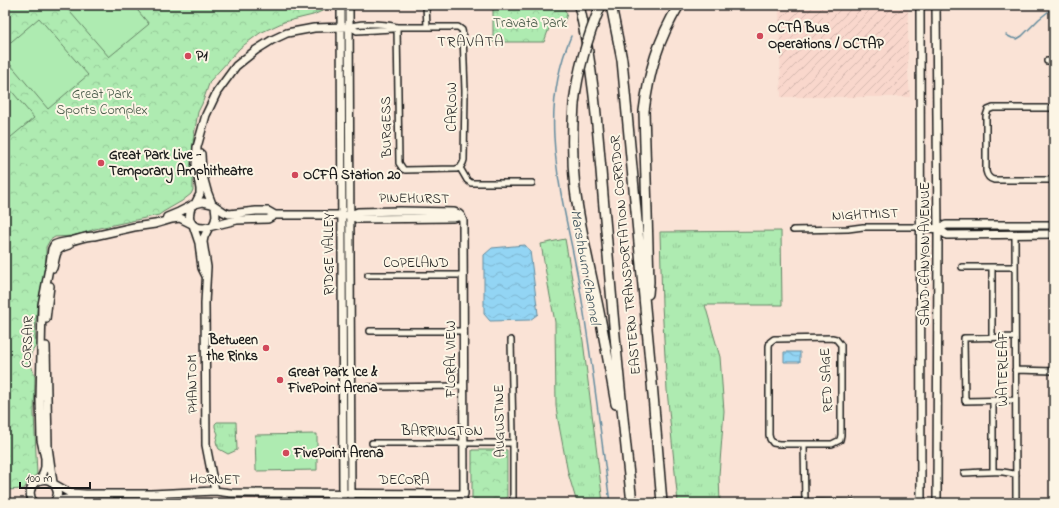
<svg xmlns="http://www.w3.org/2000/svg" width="1059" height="508" font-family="'Indie Flower',sans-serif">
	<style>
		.industrial { fill: url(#industrial-furrows) }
		.grass { fill: url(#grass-tufts); stroke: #658466 }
		.park { fill: url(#park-crowns); stroke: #658466 }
		.pitch { fill: #aeebb1; stroke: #658466 }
		.water { fill: url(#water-waves); stroke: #638b9e }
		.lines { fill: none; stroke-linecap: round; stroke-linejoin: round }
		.stream { stroke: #638b9e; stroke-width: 1.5 }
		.street-casing { stroke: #1c1c1c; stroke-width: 8 }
		.secondary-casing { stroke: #1c1c1c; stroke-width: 10 }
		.highway-casing { stroke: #1c1c1c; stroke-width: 12 }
		.street { stroke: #fcf5e5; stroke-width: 5 }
		.secondary { stroke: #fcf5e5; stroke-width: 7 }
		.highway { stroke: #fcf5e5; stroke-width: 9 }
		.highway-bridge-casing { stroke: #1c1c1c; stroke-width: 12; stroke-linecap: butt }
		.highway-bridge { stroke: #fcf5e5; stroke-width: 9 }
		.poi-dot { fill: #d1495b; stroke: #fcf5e5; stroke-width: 1.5 }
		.labels { text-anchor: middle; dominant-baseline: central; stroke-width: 4; stroke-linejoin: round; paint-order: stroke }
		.park-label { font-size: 14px; fill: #485a49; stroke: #fcf5e5 }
		.poi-label { font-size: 14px; font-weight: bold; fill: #1c1c1c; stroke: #fcf5e5; text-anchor: start }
		.street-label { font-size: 14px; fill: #1c1c1c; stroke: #fcf5e5 }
		.neighbourhood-label { font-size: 15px; letter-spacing: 1px; fill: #1c1c1c; stroke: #fcf5e5 }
		.water-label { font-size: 15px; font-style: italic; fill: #40545d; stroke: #fcf5e5 }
	</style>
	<defs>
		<pattern id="industrial-furrows" width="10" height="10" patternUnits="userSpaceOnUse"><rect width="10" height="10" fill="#f9d7cc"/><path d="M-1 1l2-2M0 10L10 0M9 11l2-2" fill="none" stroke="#d5b8af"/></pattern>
		<pattern id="grass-tufts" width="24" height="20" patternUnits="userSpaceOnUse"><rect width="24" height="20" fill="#aeebb1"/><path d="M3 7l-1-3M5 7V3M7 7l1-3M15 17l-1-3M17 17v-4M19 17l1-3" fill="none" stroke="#95c998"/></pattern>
		<pattern id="park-crowns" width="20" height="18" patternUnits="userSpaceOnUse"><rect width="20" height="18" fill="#aeebb1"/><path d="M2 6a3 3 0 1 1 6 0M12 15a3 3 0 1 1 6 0" fill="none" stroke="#95c998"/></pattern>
		<pattern id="water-waves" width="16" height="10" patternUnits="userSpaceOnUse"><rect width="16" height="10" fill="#93d5f4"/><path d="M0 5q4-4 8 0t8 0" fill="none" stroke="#7eb6d1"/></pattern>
	</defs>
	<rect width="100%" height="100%" fill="#fae3d6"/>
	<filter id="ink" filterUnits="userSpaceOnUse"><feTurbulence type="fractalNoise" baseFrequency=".025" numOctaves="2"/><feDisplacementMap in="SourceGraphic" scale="8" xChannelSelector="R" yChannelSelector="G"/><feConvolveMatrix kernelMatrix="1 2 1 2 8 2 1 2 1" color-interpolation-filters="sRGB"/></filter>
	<g filter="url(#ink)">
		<path class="industrial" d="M 779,5 L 908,5 L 908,71 L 910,97 L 781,97 Z"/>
		<path class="grass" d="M 781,231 L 782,305 L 705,305 L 720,357 L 724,411 L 719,475 L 720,503 L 678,503 L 667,390 L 662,305 L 660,232 Z
			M 565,239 L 583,341 L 603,503 L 577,503 L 568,473 L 558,420 L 556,406 L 555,322 L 550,296 L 541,244 Z
			M 217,422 L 236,422 L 237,450 L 228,454 L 219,449 L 217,445 L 216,441 L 218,434 L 215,427 L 215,424 Z"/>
		<path class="park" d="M 5,5 L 331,5 L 329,8 L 313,15 L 284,22 L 260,33 L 240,48 L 210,81 L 202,104 L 198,112 L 194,135 L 190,171 L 193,179 L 193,190 L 191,194 L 182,201 L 163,212 L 159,215 L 99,228 L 73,236 L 55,237 L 50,240 L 46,247 L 46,261 L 37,310 L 35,331 L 36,346 L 31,353 L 31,365 L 35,377 L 34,414 L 37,474 L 30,480 L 24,489 L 5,490 Z
			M 493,5 L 562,5 L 567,14 L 563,25 L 552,20 L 544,42 L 493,42 Z
			M 472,450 L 507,450 L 507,503 L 472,503 Z"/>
		<path class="pitch" d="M 64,5 L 133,5 L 149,24 L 109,57 Z
			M 39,18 L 88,75 L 48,109 L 5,58 L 5,47 Z
			M 5,83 L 34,118 L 5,142 Z
			M 317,434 L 317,470 L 256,471 L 255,435 Z"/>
		<path class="water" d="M 525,245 L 530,251 L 538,314 L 530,320 L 490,321 L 484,314 L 484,255 L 492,248 Z
			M 784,352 L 800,352 L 800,362 L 784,362 Z"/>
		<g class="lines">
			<path class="stream" d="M 1006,35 L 1012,38 L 1017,39 L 1022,36 L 1039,19 L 1054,7
				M 571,36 C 558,67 552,103 554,137 C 557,193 574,247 582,301 C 593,368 601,436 610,503"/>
			<defs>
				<path id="street" d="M 426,5 L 427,27
					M 350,27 C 352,26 354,25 356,25 C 363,23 391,24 397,27 L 458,27 L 462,30 L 463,35 L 465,91 L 464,160 L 463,163 L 460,168
					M 350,27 L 357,31 L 393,29 L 397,27
					M 397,27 L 399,163 L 403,169 L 405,170 L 456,169 L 460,168
					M 1047,61 L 1054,61
					M 1054,108 L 993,108 L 988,110 L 986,116 L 986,171 C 987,176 989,179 994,180 L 1054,180
					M 460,168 L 467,180 L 471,183 L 532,183
					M 793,230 L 848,229 L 863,227 L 921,227
					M 1015,234 L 1016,503
					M 962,267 L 1015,267
					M 992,267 L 992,338
					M 368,275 L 464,275
					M 370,331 L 464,331
					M 1015,337 L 964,338 L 965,401 L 1015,400
					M 832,338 L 836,339 L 841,345 L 841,435 L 840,440 L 832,444 L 779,444 L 773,443 L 770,439 L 769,435 L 769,346 L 770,342 L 774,339 L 777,339 Z
					M 511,340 L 513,435 L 513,503
					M 1015,370 L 1054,371
					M 370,387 L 464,386
					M 372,443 L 513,443
					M 804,444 L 805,503
					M 993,472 L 993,400
					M 964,473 C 981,473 1000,469 1016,475
					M 464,494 L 464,503
					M 151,503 L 151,494
					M 790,503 L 791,502 L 853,503"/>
				<path id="secondary" d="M 341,5 L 343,503
					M 349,5 L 351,503
					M 920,5 L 921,503
					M 936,5 L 938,234 L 937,503
					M 201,154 C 201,172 205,188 212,204
					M 195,204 L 200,194 L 200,189 L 196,165 L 197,147 L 206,115 L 217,92 L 236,66 L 256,50 L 272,40 L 287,33 L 314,28 L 345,27
					M 192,205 C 187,217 189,228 204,228 L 237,220 L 268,219 L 275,215
					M 350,215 L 358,219 L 453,218 L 461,216
					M 167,217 L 179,212 L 195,204 L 203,202 L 212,204 L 224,212 L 229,214 L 256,211 L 268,211 L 275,215 L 350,215 L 358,212 L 400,211 L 454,212 L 459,214 L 461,216
					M 193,225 L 199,243 L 202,268 L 206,276
					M 213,225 C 217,218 216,214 215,207
					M 209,227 L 204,237 L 203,242 L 207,267 L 205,303 L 206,445 L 215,491
					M 921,227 L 938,229 L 947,235 L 1054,234
					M 938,229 L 946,225 L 1054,225
					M 53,268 C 57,254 54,249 69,245
					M 46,319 L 50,286
					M 46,346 L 48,447 L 53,483
					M 40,480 L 43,474 L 45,467 L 45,458 L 41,440 L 40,400 L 42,305 L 50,263 L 52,249 L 54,245 C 60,242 65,242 71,241 C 79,239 86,236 94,236 L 134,227 L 155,224 L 172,219 L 180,218 L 192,224
					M 54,484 L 70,493 L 86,494 L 151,494 L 215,491 L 231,493 L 464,494 L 463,221 L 461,216
					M 55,501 L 72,498 L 80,496
					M 34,503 C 20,485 49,469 56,488 C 59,494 57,499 53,503"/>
				<path id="highway" d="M 579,5 C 596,79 599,154 606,230 C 613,321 622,412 632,503
					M 611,5 L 622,60 L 652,383 L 662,503
					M 574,104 C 572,132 572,161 575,189 C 580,227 589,265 597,302 C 604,336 610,370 616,404
					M 648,294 L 649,282 L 644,111 C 649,71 658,40 679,5"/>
			</defs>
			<use href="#street" class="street-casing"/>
			<use href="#secondary" class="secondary-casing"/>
			<use href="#highway" class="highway-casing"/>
			<use href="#street" class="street"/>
			<use href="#secondary" class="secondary"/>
			<use href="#highway" class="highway"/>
			<defs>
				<path id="highway-bridge" d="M 574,104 C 578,68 587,38 601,5"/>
			</defs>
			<use href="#highway-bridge" class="highway-bridge-casing"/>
			<use href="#highway-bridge" class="highway-bridge"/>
		</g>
	</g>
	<g class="poi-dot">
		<circle cx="760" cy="36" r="4"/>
		<circle cx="188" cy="56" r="4"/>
		<circle cx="101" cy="163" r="4"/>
		<circle cx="295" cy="175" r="4"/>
		<circle cx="266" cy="348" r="4"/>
		<circle cx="280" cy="380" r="4"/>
		<circle cx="286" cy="453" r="4"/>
	</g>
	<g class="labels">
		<g class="park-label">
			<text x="530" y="23">Travata Park</text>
			<text x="102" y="94">Great Park<tspan x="102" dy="16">Sports Complex</tspan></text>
		</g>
		<g class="poi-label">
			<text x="768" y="28">OCTA Bus<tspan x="768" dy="16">Operations / OCTAP</tspan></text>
			<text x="196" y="56">P1</text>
			<text x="109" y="155">Great Park Live -<tspan x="109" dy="16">Temporary Amphitheatre</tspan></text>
			<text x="303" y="175">OCFA Station 20</text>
			<text x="258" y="340" text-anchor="end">Between<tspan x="258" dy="16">the Rinks</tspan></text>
			<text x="288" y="372">Great Park Ice &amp;<tspan x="288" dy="16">FivePoint Arena</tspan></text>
			<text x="294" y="453">FivePoint Arena</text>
		</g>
		<g class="street-label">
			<text transform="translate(452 107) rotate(-90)">CARLOW</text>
			<text transform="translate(387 127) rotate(-91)">BURGESS</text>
			<text transform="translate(414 199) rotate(1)">PINEHURST</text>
			<text transform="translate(865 215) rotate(-2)">NIGHTMIST</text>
			<text transform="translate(329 254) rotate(-90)">RIDGE VALLEY</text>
			<text transform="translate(925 254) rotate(-90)">SAND CANYON AVENUE</text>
			<text transform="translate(626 255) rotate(-95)">EASTERN TRANSPORTATION CORRIDOR</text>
			<text x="416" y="263">COPELAND</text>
			<text transform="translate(28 342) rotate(-88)">CORSAIR</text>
			<text transform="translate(451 359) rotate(-90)">FLORAL VIEW</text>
			<text transform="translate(1003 369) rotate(-90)">WATERLEAF</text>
			<text transform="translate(827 380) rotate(-93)">RED SAGE</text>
			<text transform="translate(193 384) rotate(-91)">PHANTOM</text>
			<text transform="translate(500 421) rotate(-91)">AUGUSTINE</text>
			<text x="442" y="431">BARRINGTON</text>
			<text transform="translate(215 480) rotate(1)">HORNET</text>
			<text x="404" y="480">DECORA</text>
		</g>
		<g class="neighbourhood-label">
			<text x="471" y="42">TRAVATA</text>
		</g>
		<g class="water-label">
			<text transform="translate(585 267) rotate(80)">Marshburn Channel</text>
		</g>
	</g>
	<rect width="1059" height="508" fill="none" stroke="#fcf5e5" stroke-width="20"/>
	<rect x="10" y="10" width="1039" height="488" fill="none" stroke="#1c1c1c" stroke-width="1.5" filter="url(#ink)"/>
	<path d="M20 482v6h70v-6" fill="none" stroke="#1c1c1c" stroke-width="2"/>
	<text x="26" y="482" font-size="12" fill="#1c1c1c" stroke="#fcf5e5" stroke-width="3" paint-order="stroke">100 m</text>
</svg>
